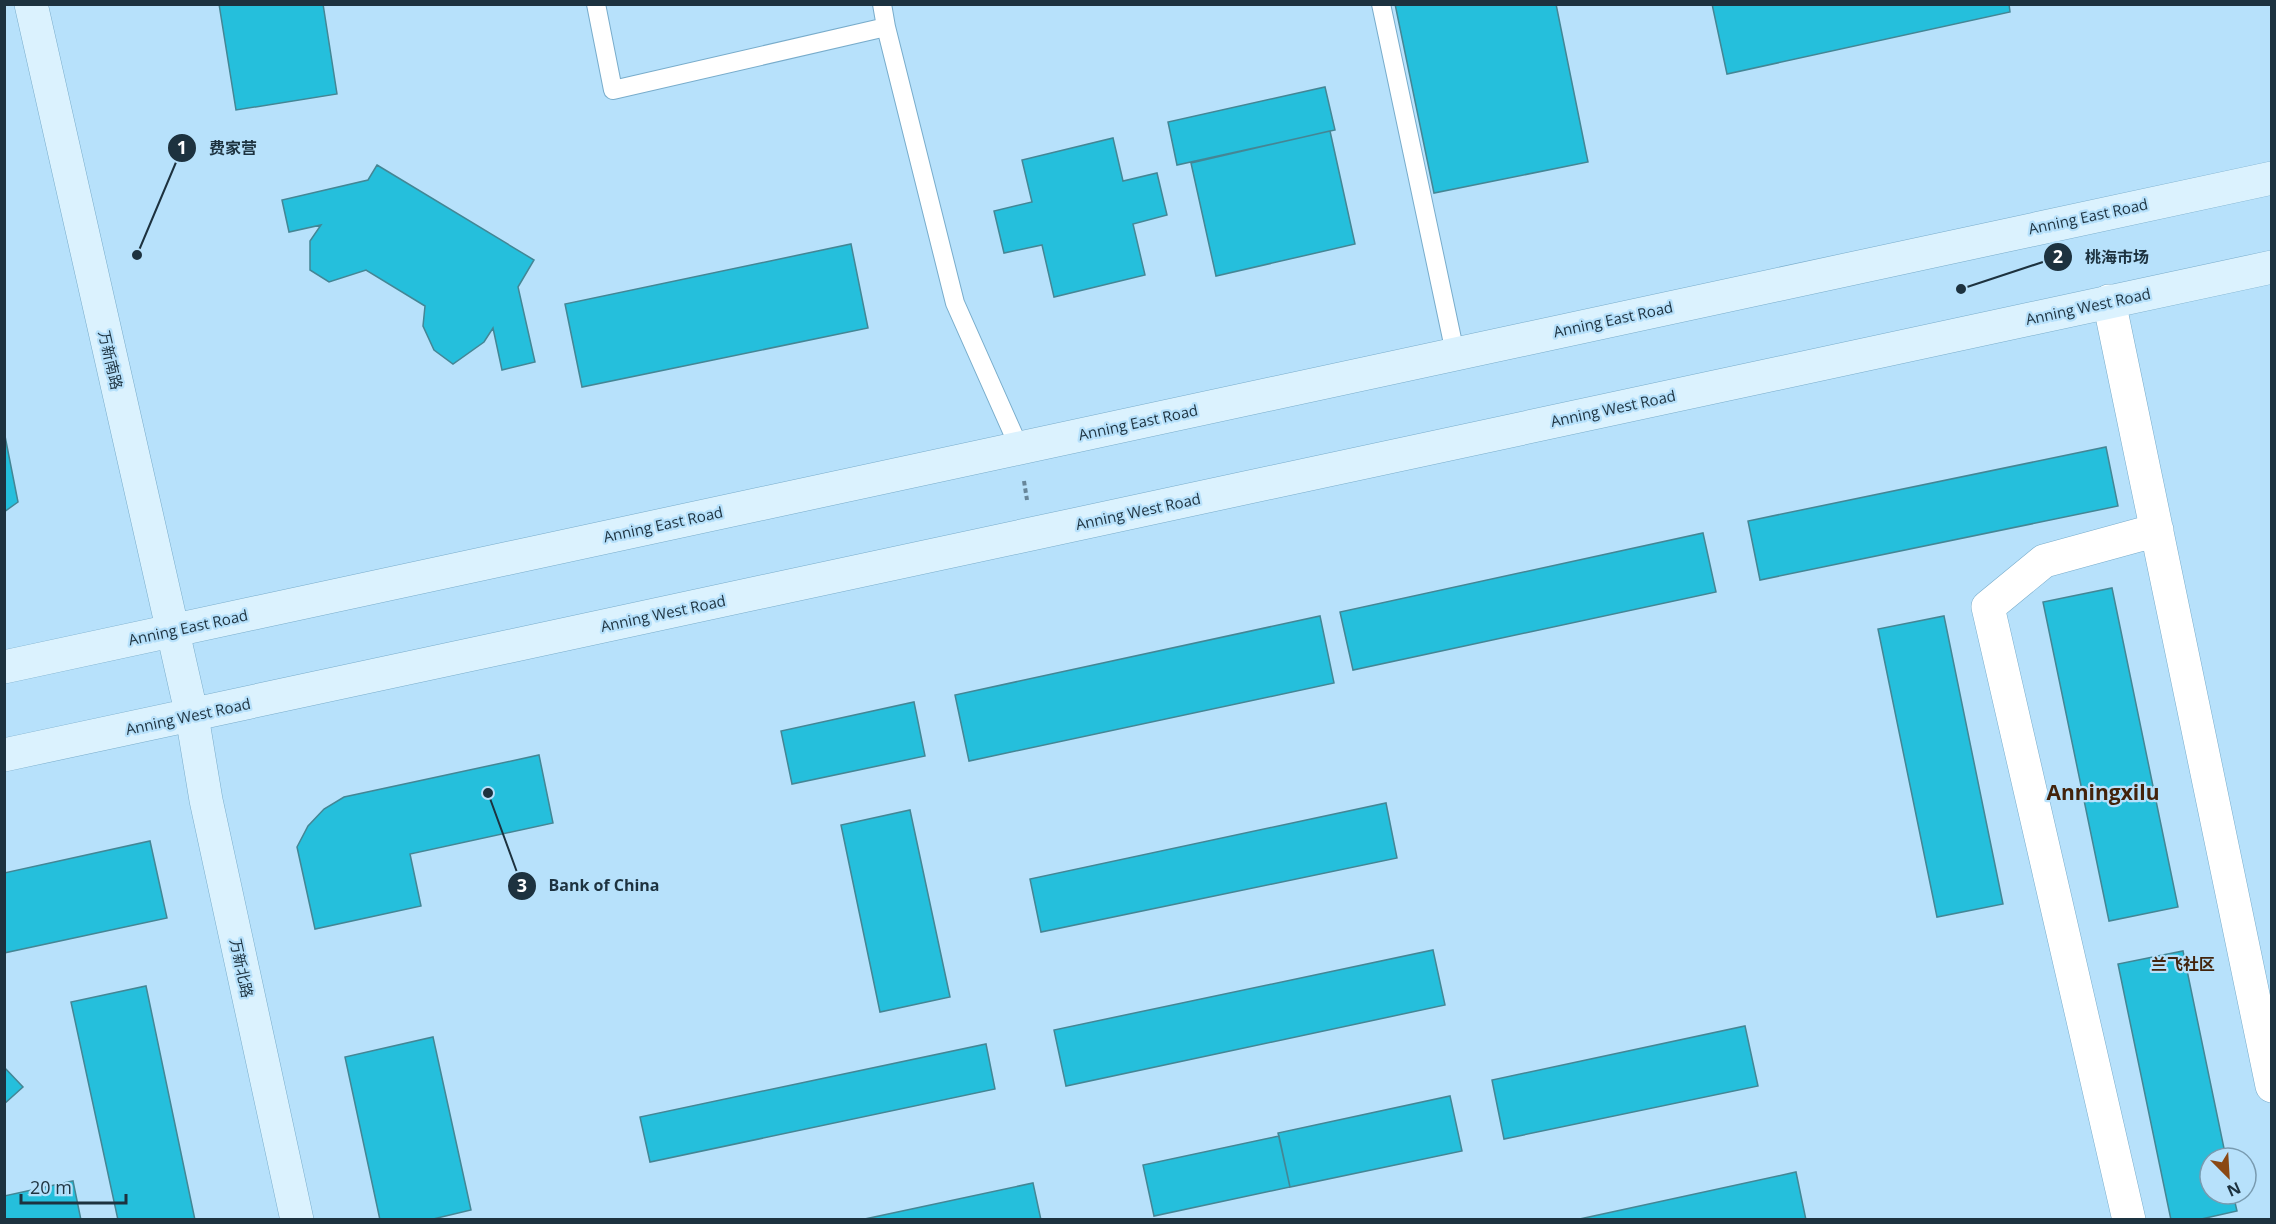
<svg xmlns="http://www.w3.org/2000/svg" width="2276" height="1224" font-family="'Open Sans','Noto Sans SC',sans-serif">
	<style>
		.building { fill: #25bfdc; stroke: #448695; stroke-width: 1.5 }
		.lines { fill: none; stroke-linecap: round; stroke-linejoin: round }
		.lane-casing { stroke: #78accb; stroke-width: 20 }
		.street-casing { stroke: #78accb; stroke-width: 34 }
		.secondary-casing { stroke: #78accb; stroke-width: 34 }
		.path { stroke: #67869a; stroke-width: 4; stroke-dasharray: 4.5 3; stroke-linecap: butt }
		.lane { stroke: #fff; stroke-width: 18 }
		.street { stroke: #fff; stroke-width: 33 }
		.secondary { stroke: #dbf2fe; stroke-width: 33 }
		.labels { text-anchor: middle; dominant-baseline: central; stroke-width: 4.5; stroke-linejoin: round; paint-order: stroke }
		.street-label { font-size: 15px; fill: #1d323f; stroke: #b7e1fb }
		.neighbourhood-label { font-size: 16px; font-weight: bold; fill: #43230b; stroke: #b7e1fb }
		.district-label { font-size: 21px; font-weight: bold; fill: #43230b; stroke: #b7e1fb }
		.leader { fill: none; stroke: #1d323f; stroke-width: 2 }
		.callout-dot { fill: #1d323f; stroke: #b7e1fb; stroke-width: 2 }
		.mark-label { font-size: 18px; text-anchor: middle; font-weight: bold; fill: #fff }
		.callout-label { font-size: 16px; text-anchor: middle; font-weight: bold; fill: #1d323f; stroke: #b7e1fb; stroke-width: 4.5; stroke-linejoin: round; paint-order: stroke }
	</style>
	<rect width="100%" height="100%" fill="#b7e1fb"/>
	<path class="building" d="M 219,4 L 323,4 L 337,94 L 236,110 Z
		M 1395,4 L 1556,4 L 1588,162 L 1434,193 Z
		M 1712,4 L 2009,4 L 2010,12 L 1727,74 Z
		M 1325,87 L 1335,130 L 1177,165 L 1168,122 Z
		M 1330,131 L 1355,244 L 1216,276 L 1191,163 Z
		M 1113,138 L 1123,181 L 1157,173 L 1167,215 L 1133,224 L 1145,275 L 1054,297 L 1042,245 L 1004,253 L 994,211 L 1032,202 L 1022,160 Z
		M 377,165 L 534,260 L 518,287 L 535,362 L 502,370 L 493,328 L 484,342 L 453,364 L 434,350 L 423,326 L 425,306 L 366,270 L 329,282 L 310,270 L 310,241 L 321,225 L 289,232 L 282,200 L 368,180 Z
		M 851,244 L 868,328 L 582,387 L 565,304 Z
		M 4,431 L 18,502 L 4,512 Z
		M 2106,447 L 2118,506 L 1760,580 L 1748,521 Z
		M 1703,533 L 1716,592 L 1353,670 L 1340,612 Z
		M 2112,588 L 2178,907 L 2109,921 L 2043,602 Z
		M 1320,616 L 1334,683 L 969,761 L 955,695 Z
		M 1944,616 L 2003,904 L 1937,917 L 1878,629 Z
		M 914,702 L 925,756 L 792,784 L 781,731 Z
		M 539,755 L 553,823 L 410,854 L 421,906 L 315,929 L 297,847 L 308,826 L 324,809 L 344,797 Z
		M 1386,803 L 1397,858 L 1041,932 L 1030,879 Z
		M 910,810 L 950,997 L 880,1012 L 841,825 Z
		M 150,841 L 167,918 L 4,953 L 4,873 Z
		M 1433,950 L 1445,1005 L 1066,1086 L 1054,1030 Z
		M 2183,951 L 2226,1158 L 2210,1158 L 2210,1194 L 2233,1194 L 2237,1211 L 2197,1220 L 2171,1220 L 2118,964 Z
		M 146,986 L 195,1220 L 118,1220 L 71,1002 Z
		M 1745,1026 L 1758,1086 L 1504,1139 L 1492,1080 Z
		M 433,1037 L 471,1210 L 429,1220 L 380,1220 L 345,1057 Z
		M 986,1044 L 995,1089 L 650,1162 L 640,1117 Z
		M 4,1067 L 23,1087 L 4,1104 Z
		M 1450,1096 L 1462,1151 L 1290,1187 L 1278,1133 Z
		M 1279,1136 L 1290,1187 L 1154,1216 L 1143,1165 Z
		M 1796,1172 L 1806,1220 L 1575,1220 Z
		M 73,1181 L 81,1220 L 4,1220 L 4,1196 Z
		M 1033,1183 L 1041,1220 L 860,1220 Z"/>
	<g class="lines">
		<defs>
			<path id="lane" d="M 596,4 L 613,90 L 886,27
				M 882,4 L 886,27 L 955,303 L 1019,447
				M 1381,4 L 1455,353"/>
			<path id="street" d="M 2109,301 L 2272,1086
				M 2129,1220 L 1988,607 L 2044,561 L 2157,530"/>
			<path id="secondary" d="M 31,4 L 192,716 L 206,800 L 297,1220
				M 4,667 L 2272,178
				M 4,755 L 2272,267"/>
		</defs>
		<use href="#lane" class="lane-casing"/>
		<use href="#street" class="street-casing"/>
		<use href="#secondary" class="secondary-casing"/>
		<path class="path" d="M 1024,481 L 1027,500"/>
		<use href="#lane" class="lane"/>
		<use href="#street" class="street"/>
		<use href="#secondary" class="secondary"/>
	</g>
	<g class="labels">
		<g class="street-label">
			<text transform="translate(2088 216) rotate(-12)">Anning East Road</text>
			<text transform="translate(2088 306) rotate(-12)">Anning West Road</text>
			<text transform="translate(1613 319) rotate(-12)">Anning East Road</text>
			<text transform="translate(111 360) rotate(77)">万新南路</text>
			<text transform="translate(1613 408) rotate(-12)">Anning West Road</text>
			<text transform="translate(1138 422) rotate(-12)">Anning East Road</text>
			<text transform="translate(1138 511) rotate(-12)">Anning West Road</text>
			<text transform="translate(663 524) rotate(-12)">Anning East Road</text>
			<text transform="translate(663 613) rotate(-12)">Anning West Road</text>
			<text transform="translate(188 627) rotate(-12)">Anning East Road</text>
			<text transform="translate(188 716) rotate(-12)">Anning West Road</text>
			<text transform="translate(242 968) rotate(78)">万新北路</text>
		</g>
		<g class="neighbourhood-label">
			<text x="2183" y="964">兰飞社区</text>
		</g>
		<g class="district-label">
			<text x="2103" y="792">Anningxilu</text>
		</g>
	</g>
	<path class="leader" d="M137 255L182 148M1961 289L2058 257M488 793L522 886"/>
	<g class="callout-dot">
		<circle cx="137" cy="255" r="6"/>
		<circle cx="1961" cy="289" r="6"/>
		<circle cx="488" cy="793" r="6"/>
		<circle cx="182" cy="148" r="15"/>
		<circle cx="2058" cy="257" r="15"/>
		<circle cx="522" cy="886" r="15"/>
	</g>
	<g class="mark-label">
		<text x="182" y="154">1</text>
		<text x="2058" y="263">2</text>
		<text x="522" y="892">3</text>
	</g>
	<g class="callout-label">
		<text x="233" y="154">费家营</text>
		<text x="2117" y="263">桃海市场</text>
		<text x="604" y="891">Bank of China</text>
	</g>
	<rect width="2276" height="1224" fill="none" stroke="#1d323f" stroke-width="12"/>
	<g transform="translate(2228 1176) rotate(156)"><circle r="28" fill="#b7e1fb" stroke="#799bb0" stroke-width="1.5"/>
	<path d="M0-4.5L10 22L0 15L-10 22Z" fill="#8a4914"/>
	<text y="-9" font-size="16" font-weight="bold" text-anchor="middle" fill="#1d323f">N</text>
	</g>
	<path d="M21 1194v9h105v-9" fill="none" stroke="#1d323f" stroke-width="3"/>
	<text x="30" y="1194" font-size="18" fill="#1d323f" stroke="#b7e1fb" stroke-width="4.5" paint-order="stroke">20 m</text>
</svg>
